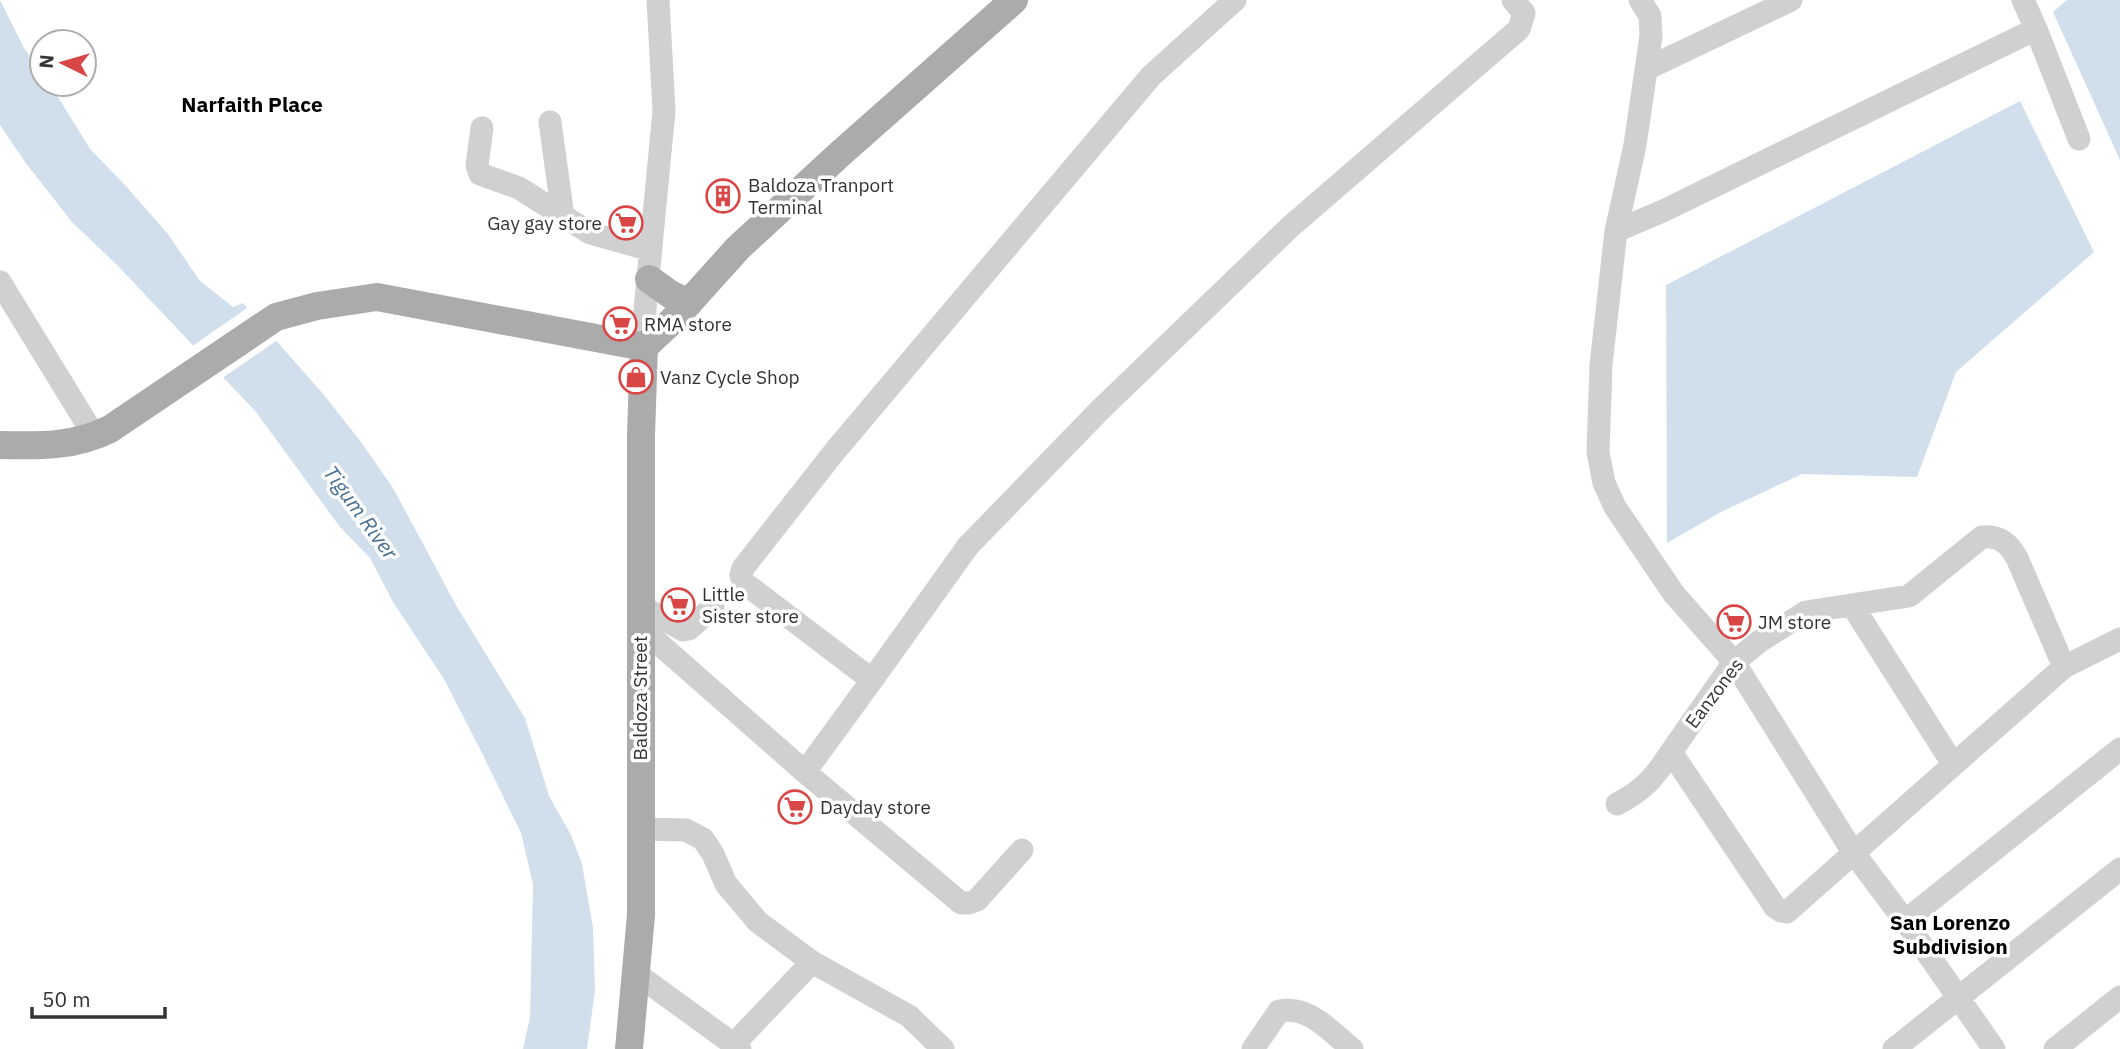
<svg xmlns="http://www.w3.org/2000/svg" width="2120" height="1049" font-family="'IBM Plex Sans',sans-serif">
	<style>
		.water { fill: #d1dfec }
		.pier { fill: #fff }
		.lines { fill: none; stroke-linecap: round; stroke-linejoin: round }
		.minor { stroke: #d0d0d0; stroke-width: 23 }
		.major { stroke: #ababab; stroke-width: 28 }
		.labels { text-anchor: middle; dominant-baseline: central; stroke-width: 7; stroke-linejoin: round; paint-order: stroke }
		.poi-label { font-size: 19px; fill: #333; stroke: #fff; text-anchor: start }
		.street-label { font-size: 19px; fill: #333; stroke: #fff }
		.neighbourhood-label { font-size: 21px; font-weight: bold; fill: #000; stroke: #fff }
		.water-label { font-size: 21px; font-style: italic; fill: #456e90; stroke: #fff }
	</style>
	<rect width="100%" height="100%" fill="#fff"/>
	<path class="water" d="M 0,0 L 24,48 L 42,73 L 42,84 L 50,84 L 90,149 L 124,184 L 167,233 L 200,281 L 233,307 L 243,303 L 324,395 L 361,442 L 393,488 L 457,607 L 525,718 L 549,796 L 571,835 L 582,864 L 593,928 L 595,990 L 587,1049 L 523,1049 L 530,1018 L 533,884 L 521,833 L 482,753 L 444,679 L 393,602 L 370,558 L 340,527 L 256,412 L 119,267 L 72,222 L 25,162 L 0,125 Z
		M 2067,0 L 2120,0 L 2120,160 L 2053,12 Z
		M 2020,101 L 2094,252 L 1956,372 L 1917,477 L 1802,474 L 1721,512 L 1667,543 L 1666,285 Z"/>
	<path class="pier" d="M 250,306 L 279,339 L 221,379 L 191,347 Z"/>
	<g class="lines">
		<path class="minor" d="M 1235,0 L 1151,76 L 835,451 L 743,568 L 741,575 L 743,582 L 872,680 L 968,546 L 1100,410 L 1290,227 L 1519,29 L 1524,13 L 1513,0
			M 1640,0 L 1650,16 L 1651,36 L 1635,145 L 1616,231 L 1601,365 L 1598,452 L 1604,483 L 1615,507 L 1674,594 L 1734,662 L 1853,852 L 1905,921 L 1994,1049
			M 2036,29 L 2079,139
			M 1646,69 L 1791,0
			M 550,122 L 563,217
			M 482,128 L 477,165 L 480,174 L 519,188 L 590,233 L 651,250
			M 1616,231 L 1663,211 L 2036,29 L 2023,0
			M 0,282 L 95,437
			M 644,347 L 645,309 L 664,111 L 658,0
			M 1852,605 L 1953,764
			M 641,606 L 683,630 L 689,629 L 713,607
			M 640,627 L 805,772 L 961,903 L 969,903 L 977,900 L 1022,850
			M 2064,667 L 2017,558 C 2009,544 2000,535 1982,537 L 1909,596 L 1806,612 L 1760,641 L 1734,662 L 1671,752 L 1775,907 L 1781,911 L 1787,912 L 2064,667 L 2120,639
			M 805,772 L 872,680
			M 1617,804 C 1644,790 1655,777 1671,752
			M 640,829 L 686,830 L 703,839 L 713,854 L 726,884 L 758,922 L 812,962 L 909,1016 L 943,1049
			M 1905,921 L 2120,749
			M 638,975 L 740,1049
			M 734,1044 L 812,962
			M 1253,1049 L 1279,1011 C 1309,1005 1330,1031 1352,1049
			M 1894,1049 L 2120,869
			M 2055,1049 L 2120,997"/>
		<path class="major" d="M 649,279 L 670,294 L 689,303
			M 644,347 L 673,320 L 738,248 L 841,153 L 1014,0
			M 0,445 C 38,446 75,447 110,429 L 276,317 L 317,306 L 377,297 L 644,347
			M 629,1049 L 641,915 L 641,435 L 644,347"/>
	</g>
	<defs>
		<symbol id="building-ring" viewBox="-11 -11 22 22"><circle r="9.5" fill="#fff" stroke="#d94646" stroke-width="1.5"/><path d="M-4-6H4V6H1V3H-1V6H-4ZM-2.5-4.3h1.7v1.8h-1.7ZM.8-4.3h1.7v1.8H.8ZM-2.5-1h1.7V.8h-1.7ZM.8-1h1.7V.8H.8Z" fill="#d94646"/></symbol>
		<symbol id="supermarket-ring" viewBox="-11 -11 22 22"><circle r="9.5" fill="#fff" stroke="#d94646" stroke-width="1.5"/><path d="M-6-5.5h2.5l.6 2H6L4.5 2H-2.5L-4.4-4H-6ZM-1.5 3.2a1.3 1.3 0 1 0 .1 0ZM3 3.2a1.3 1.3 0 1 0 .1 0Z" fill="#d94646"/></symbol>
		<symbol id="shop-ring" viewBox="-11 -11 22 22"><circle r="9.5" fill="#fff" stroke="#d94646" stroke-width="1.5"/><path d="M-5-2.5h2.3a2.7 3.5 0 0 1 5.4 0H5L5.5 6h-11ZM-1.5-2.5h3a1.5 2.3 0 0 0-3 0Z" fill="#d94646"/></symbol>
	</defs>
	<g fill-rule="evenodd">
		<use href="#building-ring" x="704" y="177" width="38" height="38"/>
		<use href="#supermarket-ring" x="607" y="204" width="38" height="38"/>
		<use href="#supermarket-ring" x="601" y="305" width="38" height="38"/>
		<use href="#shop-ring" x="617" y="358" width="38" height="38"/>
		<use href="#supermarket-ring" x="659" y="586" width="38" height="38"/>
		<use href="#supermarket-ring" x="1715" y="603" width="38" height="38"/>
		<use href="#supermarket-ring" x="776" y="788" width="38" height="38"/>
	</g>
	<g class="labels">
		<g class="poi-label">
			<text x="748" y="185">Baldoza Tranport<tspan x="748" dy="22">Terminal</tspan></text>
			<text x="602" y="223" text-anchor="end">Gay gay store</text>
			<text x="644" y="324">RMA store</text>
			<text x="660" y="377">Vanz Cycle Shop</text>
			<text x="702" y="594">Little<tspan x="702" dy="22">Sister store</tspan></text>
			<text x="1758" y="622">JM store</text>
			<text x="820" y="807">Dayday store</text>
		</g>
		<g class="street-label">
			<text transform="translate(1714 693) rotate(-53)">Eanzones</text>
			<text transform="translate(640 698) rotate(-90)">Baldoza Street</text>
		</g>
		<g class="neighbourhood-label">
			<text x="252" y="104">Narfaith Place</text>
			<text x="1950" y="922">San Lorenzo<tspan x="1950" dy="24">Subdivision</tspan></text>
		</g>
		<g class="water-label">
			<text transform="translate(361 512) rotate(54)">Tigum River</text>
		</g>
	</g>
	<g transform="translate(63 63) rotate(275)"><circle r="33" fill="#ffffff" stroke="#adadad" stroke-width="2"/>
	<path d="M0-5L12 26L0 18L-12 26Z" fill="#d94646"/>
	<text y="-10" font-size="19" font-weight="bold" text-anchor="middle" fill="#333333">N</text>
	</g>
	<path d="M32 1007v10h133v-10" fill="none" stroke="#333333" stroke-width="3.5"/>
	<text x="42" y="1007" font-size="21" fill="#333333" stroke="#ffffff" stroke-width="5" paint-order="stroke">50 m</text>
</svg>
